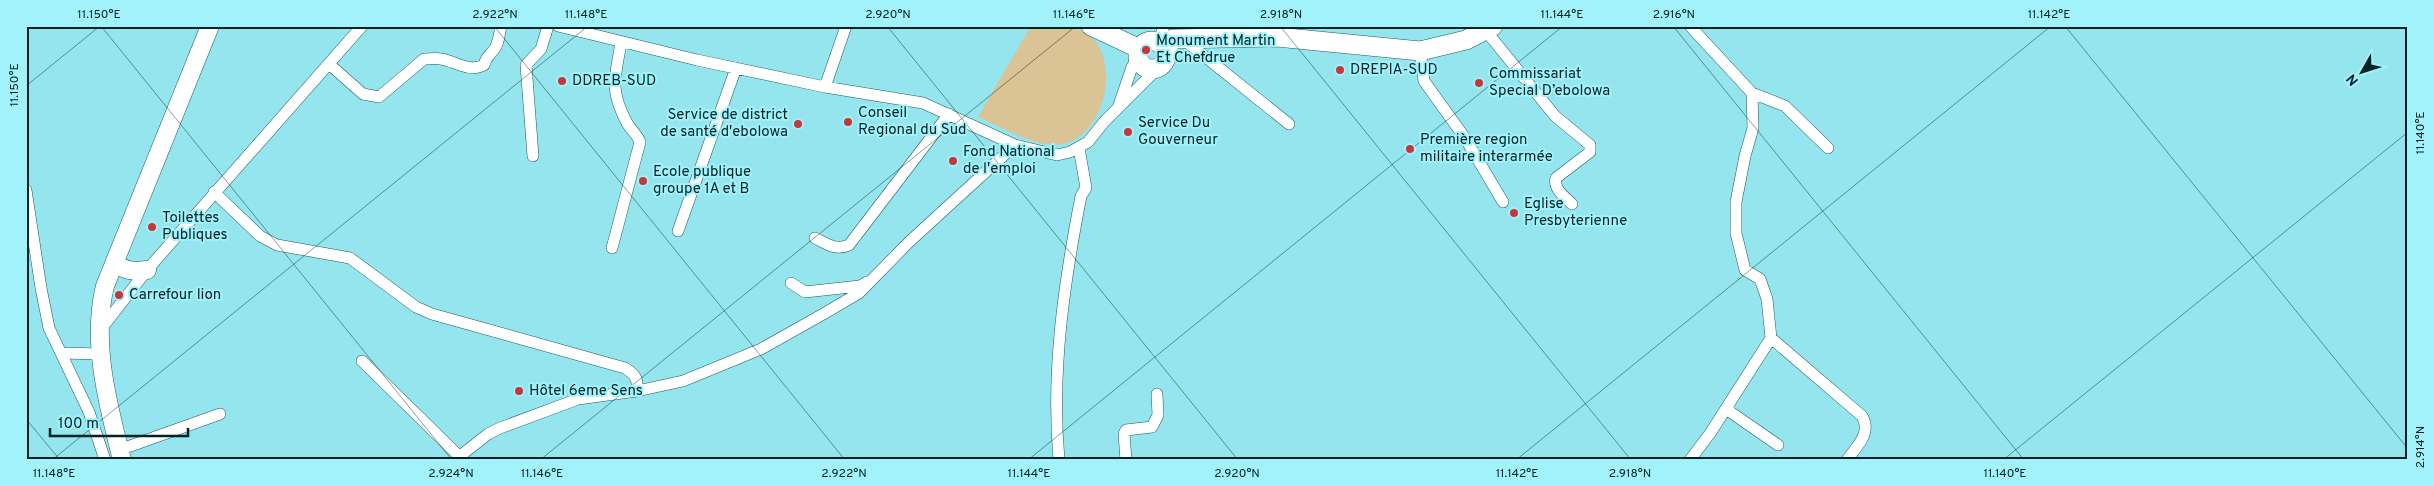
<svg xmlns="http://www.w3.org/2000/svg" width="2434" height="486" font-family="Overpass,sans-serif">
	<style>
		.green { fill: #dac394 }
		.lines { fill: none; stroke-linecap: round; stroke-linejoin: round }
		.minor-casing { stroke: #1c5c62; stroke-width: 12 }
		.primary-casing { stroke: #1c5c62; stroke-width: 19 }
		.trunk-casing { stroke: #1c5c62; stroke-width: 20 }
		.minor { stroke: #fff; stroke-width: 11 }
		.primary { stroke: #fff; stroke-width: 18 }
		.trunk { stroke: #fff; stroke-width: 19 }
		.ticks { fill: none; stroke: #002326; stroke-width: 1; stroke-opacity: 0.45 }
		.poi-dot { fill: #c6373a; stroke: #a1f2fb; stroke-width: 2 }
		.labels { text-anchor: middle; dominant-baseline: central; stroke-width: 4; stroke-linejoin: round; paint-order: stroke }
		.poi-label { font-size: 15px; fill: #002326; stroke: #a1f2fb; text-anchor: start }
		.neatline { fill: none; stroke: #002326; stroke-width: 2 }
		.ticks-label { font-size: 12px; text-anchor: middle; fill: #002326 }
	</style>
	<rect width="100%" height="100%" fill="#94e5ed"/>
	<path class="green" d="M 1031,26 C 1044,26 1061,23 1073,27 C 1128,41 1109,142 1057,145 C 1035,146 998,126 978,117 Z"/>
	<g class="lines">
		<defs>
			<path id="minor" d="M 558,26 L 697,60 L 825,87 L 923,103 L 1015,145 L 1057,155 L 1070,152 L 1088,142 L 1104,122 L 1157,69
				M 1690,26 L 1752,93 L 1785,106 L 1828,148
				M 1486,31 L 1555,116 L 1590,145 L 1590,152 L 1556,178 C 1553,189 1565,197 1572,204
				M 1183,39 L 1289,124
				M 1158,43 L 1164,26
				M 1420,51 L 1424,81 L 1465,138 L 1503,202
				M 329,64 L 363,94 L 379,97 L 424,59 C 430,59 436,58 441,59 C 455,61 469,73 484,65 C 486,57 488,57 493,51 C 499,44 499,35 501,26
				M 825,87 L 846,26
				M 1752,93 L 1753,128 L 1745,156 L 1736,202 L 1736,233 L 1745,270 L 1760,279 L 1767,299 L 1771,338 L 1862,416 C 1872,433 1857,446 1847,460
				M 1118,108 L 1132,67 L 1139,54
				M 533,156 L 526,65 L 541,49 L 548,26
				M 26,190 L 41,288 L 49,328 L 89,412 L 105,460
				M 214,192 L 260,236 L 277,245 L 350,258 L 416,307 L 432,314 L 625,368 C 636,375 638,379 637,391
				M 678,231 L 736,68
				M 815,238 C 827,244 836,251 849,245 L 949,114
				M 612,248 L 640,142 C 637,134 631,130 627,123 C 609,89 615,78 621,43
				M 791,283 L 805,292 L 860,286 L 867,282
				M 101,329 L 147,270 L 362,26
				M 61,353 L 100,354
				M 362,361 L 459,456
				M 1726,409 L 1778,445
				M 119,450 L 220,414
				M 455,460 L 488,434 L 500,428 L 578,399 L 637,391 L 683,381 L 761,349 L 825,313 L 859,293 L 909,242 L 1015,145
				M 1059,460 C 1051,371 1064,283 1081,196 L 1086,188 L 1079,148
				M 1126,460 L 1124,434 L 1126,430 L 1152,427 L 1158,415 L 1157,394
				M 1690,460 L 1711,432 L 1771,338"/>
			<path id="primary" d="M 115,263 C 125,271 134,272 147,270
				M 122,460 C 108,405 91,342 105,286 L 210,26"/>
			<path id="trunk" d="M 1091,26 L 1140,49
				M1138 55a14 14 0 1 1 28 0a14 14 0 1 1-28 0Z
				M 1165,50 L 1173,39 L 1277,37 L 1420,51 L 1466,40 L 1493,26"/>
		</defs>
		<use href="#minor" class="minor-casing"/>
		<use href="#primary" class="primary-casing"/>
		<use href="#trunk" class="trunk-casing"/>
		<use href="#minor" class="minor"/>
		<use href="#primary" class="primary"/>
		<use href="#trunk" class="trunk"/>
	</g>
	<path class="ticks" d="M 101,26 L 452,460M 494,26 L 845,460M 887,26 L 1238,460M 1280,26 L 1631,460M 1673,26 L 2024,460M 2065,26 L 2408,449M 26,86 L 100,26M 26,419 L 60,460M 52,460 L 588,26M 540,460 L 1076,26M 1028,460 L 1563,26M 1516,460 L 2051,26M 2003,460 L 2408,132"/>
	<g class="poi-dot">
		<circle cx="1146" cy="50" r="5"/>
		<circle cx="1340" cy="70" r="5"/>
		<circle cx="562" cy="81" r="5"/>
		<circle cx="1479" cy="83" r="5"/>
		<circle cx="848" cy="122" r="5"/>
		<circle cx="798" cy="124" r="5"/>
		<circle cx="1128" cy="132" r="5"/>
		<circle cx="1410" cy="149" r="5"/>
		<circle cx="953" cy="161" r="5"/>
		<circle cx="643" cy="181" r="5"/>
		<circle cx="1514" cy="213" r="5"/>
		<circle cx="152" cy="227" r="5"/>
		<circle cx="119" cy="295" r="5"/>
		<circle cx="519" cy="391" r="5"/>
	</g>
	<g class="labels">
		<g class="poi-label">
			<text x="1156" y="41">Monument Martin<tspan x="1156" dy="17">Et Chefdrue</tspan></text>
			<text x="1350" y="70">DREPIA-SUD</text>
			<text x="1489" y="74">Commissariat<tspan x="1489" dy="17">Special D’ebolowa</tspan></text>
			<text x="572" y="81">DDREB-SUD</text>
			<text x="858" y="113">Conseil<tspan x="858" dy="17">Regional du Sud</tspan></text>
			<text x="788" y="115" text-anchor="end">Service de district<tspan x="788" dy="17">de santé d'ebolowa</tspan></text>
			<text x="1138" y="123">Service Du<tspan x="1138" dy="17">Gouverneur</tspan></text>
			<text x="1420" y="140">Première region<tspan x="1420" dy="17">militaire interarmée</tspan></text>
			<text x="963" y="152">Fond National<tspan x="963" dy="17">de l'emploi</tspan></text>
			<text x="653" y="172">Ecole publique<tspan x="653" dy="17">groupe 1A et B</tspan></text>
			<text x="1524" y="204">Eglise<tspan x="1524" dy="17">Presbyterienne</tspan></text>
			<text x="162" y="218">Toilettes<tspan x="162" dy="17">Publiques</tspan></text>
			<text x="129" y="295">Carrefour lion</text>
			<text x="529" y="391">Hôtel 6eme Sens</text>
		</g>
	</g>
	<rect width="2434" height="486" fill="none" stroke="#a1f2fb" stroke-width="55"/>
	<g transform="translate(2362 72) rotate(231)" stroke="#a1f2fb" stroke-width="4" paint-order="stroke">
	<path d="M0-4L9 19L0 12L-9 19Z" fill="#002326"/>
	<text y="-8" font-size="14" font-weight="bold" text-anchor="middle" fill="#002326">N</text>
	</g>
	<path d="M50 428v8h138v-8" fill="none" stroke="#002326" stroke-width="2.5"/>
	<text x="58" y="428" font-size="15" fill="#002326" stroke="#a1f2fb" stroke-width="4" paint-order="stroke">100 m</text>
	<rect x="28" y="28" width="2378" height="430" class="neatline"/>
	<g class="ticks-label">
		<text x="99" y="18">11.150°E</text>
		<text x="495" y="18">2.922°N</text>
		<text x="586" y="18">11.148°E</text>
		<text x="888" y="18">2.920°N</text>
		<text x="1074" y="18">11.146°E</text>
		<text x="1281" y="18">2.918°N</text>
		<text x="1562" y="18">11.144°E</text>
		<text x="1674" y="18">2.916°N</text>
		<text x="2049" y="18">11.142°E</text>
		<text transform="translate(14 85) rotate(-90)" y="4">11.150°E</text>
		<text transform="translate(2420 133) rotate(-90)" y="4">11.140°E</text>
		<text transform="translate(2420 447) rotate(-90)" y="4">2.914°N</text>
		<text x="54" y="477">11.148°E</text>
		<text x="451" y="477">2.924°N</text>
		<text x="542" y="477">11.146°E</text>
		<text x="844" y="477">2.922°N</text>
		<text x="1029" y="477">11.144°E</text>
		<text x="1237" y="477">2.920°N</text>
		<text x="1517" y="477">11.142°E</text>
		<text x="1630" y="477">2.918°N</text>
		<text x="2005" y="477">11.140°E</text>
	</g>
</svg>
